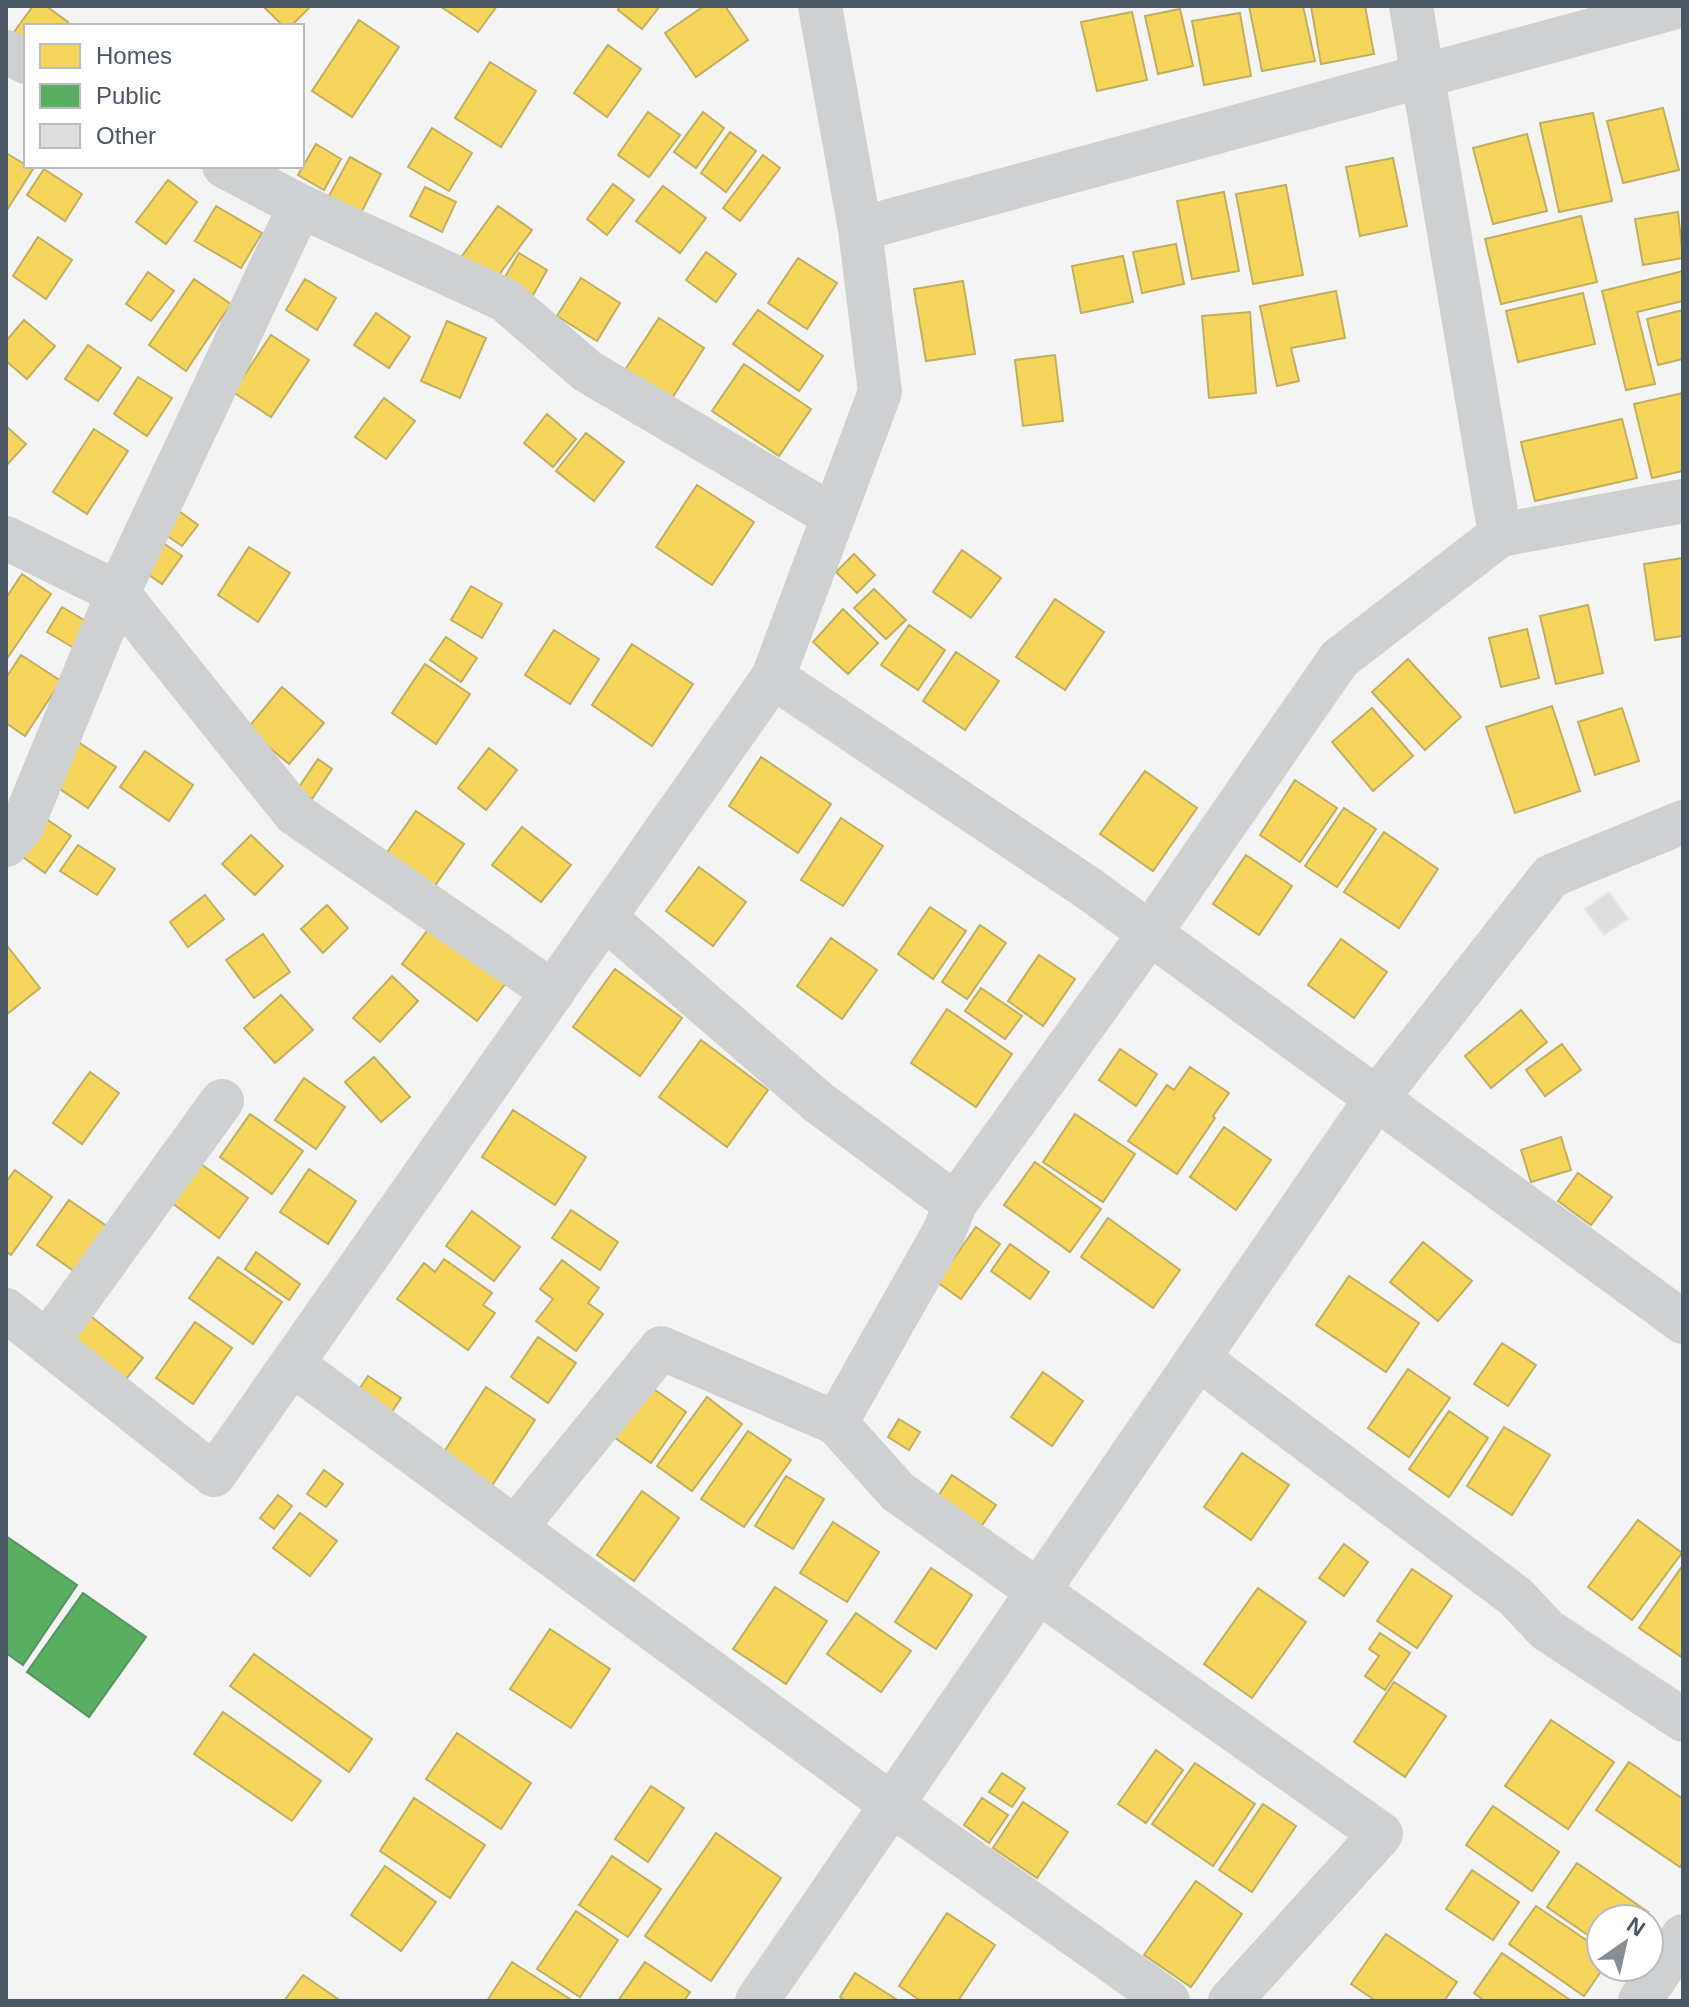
<svg xmlns="http://www.w3.org/2000/svg" width="1689" height="2007" font-family="Helvetica,sans-serif">
	<style>
		.homes { fill: #f6d55c; stroke: #c2af5e; stroke-width: 2 }
		.public { fill: #5aae61; stroke: #559461; stroke-width: 2 }
		.building { fill: #ddddde; stroke: #e5e6e7; stroke-width: 2 }
		.lines { fill: none; stroke-linecap: round; stroke-linejoin: round }
		.minor { stroke: #ced0d2; stroke-width: 44 }
	</style>
	<rect width="100%" height="100%" fill="#f4f4f4"/>
	<path class="homes" d="M 33,6 L 46,6 L 68,22 L 65,26 L 26,26 L 26,41 L 14,32 Z
		M 263,6 L 311,6 L 291,26 L 283,26 Z
		M 440,6 L 497,6 L 478,32 Z
		M 620,6 L 660,6 L 642,29 L 618,10 Z
		M 704,6 L 725,6 L 748,40 L 696,77 L 665,33 Z
		M 1249,6 L 1303,6 L 1315,61 L 1262,71 Z
		M 1311,6 L 1365,6 L 1374,54 L 1321,64 Z
		M 1180,9 L 1193,66 L 1158,74 L 1145,16 Z
		M 1132,12 L 1147,80 L 1097,91 L 1081,22 Z
		M 1240,13 L 1251,76 L 1204,85 L 1192,21 Z
		M 359,20 L 399,47 L 352,117 L 312,91 Z
		M 608,45 L 641,69 L 607,117 L 574,93 Z
		M 490,62 L 536,91 L 501,147 L 455,118 Z
		M 1663,108 L 1679,170 L 1623,183 L 1607,121 Z
		M 648,112 L 680,135 L 649,177 L 618,155 Z
		M 703,112 L 724,128 L 696,168 L 674,152 Z
		M 1593,113 L 1612,201 L 1559,212 L 1540,123 Z
		M 432,128 L 472,153 L 449,191 L 408,167 Z
		M 730,132 L 756,151 L 726,192 L 701,173 Z
		M 1527,134 L 1547,211 L 1493,224 L 1473,148 Z
		M 316,144 L 341,159 L 324,190 L 298,175 Z
		M 6,153 L 33,169 L 7,210 L 6,209 Z
		M 763,155 L 780,168 L 740,221 L 723,208 Z
		M 350,157 L 381,174 L 361,213 L 329,196 Z
		M 1393,158 L 1407,226 L 1360,236 L 1346,167 Z
		M 44,169 L 82,194 L 65,221 L 27,195 Z
		M 168,180 L 197,202 L 166,244 L 136,222 Z
		M 613,184 L 634,200 L 607,235 L 587,219 Z
		M 1286,185 L 1303,275 L 1253,284 L 1236,194 Z
		M 663,186 L 706,218 L 680,253 L 636,221 Z
		M 425,187 L 456,202 L 442,232 L 410,216 Z
		M 1224,192 L 1239,271 L 1192,279 L 1177,201 Z
		M 216,206 L 262,233 L 241,268 L 195,241 Z
		M 498,206 L 532,230 L 490,287 L 457,263 Z
		M 1678,212 L 1683,258 L 1643,265 L 1635,219 Z
		M 1581,216 L 1597,282 L 1501,304 L 1485,239 Z
		M 38,237 L 72,260 L 46,299 L 13,276 Z
		M 1176,244 L 1184,284 L 1142,293 L 1133,252 Z
		M 706,252 L 736,274 L 716,302 L 686,280 Z
		M 519,253 L 547,270 L 527,306 L 498,289 Z
		M 1123,256 L 1133,302 L 1081,313 L 1072,266 Z
		M 798,258 L 837,283 L 807,329 L 768,303 Z
		M 1683,271 L 1683,301 L 1637,312 L 1655,384 L 1626,390 L 1602,291 Z
		M 148,272 L 174,291 L 151,321 L 126,304 Z
		M 581,278 L 620,303 L 597,341 L 557,316 Z
		M 194,279 L 231,304 L 186,371 L 149,345 Z
		M 305,279 L 336,298 L 317,330 L 286,310 Z
		M 963,281 L 975,354 L 926,361 L 914,289 Z
		M 1336,291 L 1345,338 L 1291,348 L 1299,381 L 1277,386 L 1260,306 Z
		M 1583,293 L 1595,344 L 1518,362 L 1506,311 Z
		M 758,310 L 823,356 L 799,391 L 733,344 Z
		M 1683,310 L 1683,359 L 1658,365 L 1647,319 Z
		M 1250,312 L 1256,393 L 1209,398 L 1202,316 Z
		M 376,313 L 410,337 L 389,368 L 354,345 Z
		M 659,318 L 704,348 L 667,406 L 621,376 Z
		M 24,320 L 55,346 L 27,379 L 6,361 L 6,341 Z
		M 447,321 L 486,338 L 460,398 L 421,381 Z
		M 271,335 L 309,360 L 271,417 L 233,392 Z
		M 88,345 L 121,368 L 98,401 L 65,379 Z
		M 1055,355 L 1063,421 L 1023,426 L 1015,360 Z
		M 744,364 L 811,409 L 779,456 L 712,411 Z
		M 138,377 L 172,398 L 147,436 L 114,414 Z
		M 1683,393 L 1683,471 L 1652,478 L 1634,404 Z
		M 384,398 L 415,421 L 386,459 L 355,437 Z
		M 547,414 L 576,439 L 553,467 L 524,443 Z
		M 1622,419 L 1637,478 L 1535,501 L 1521,442 Z
		M 6,426 L 26,444 L 6,466 Z
		M 94,429 L 128,451 L 87,514 L 53,492 Z
		M 586,433 L 624,462 L 594,501 L 556,471 Z
		M 697,485 L 754,522 L 712,585 L 656,547 Z
		M 179,511 L 198,525 L 182,546 L 163,533 Z
		M 159,540 L 182,556 L 162,584 L 139,568 Z
		M 249,547 L 290,573 L 258,622 L 218,595 Z
		M 962,550 L 1001,578 L 971,618 L 933,592 Z
		M 854,554 L 875,575 L 857,593 L 836,572 Z
		M 1683,558 L 1683,636 L 1655,640 L 1644,564 Z
		M 22,574 L 51,594 L 6,660 L 6,598 Z
		M 471,586 L 502,604 L 482,638 L 451,620 Z
		M 874,589 L 906,620 L 886,639 L 854,608 Z
		M 1055,599 L 1104,632 L 1065,690 L 1016,657 Z
		M 1588,605 L 1603,673 L 1556,684 L 1540,616 Z
		M 62,607 L 89,623 L 74,648 L 47,632 Z
		M 843,609 L 878,643 L 848,674 L 813,642 Z
		M 909,625 L 945,650 L 918,690 L 881,665 Z
		M 1527,629 L 1539,678 L 1501,687 L 1489,638 Z
		M 554,630 L 599,659 L 570,704 L 525,675 Z
		M 446,637 L 477,658 L 461,682 L 430,660 Z
		M 632,644 L 693,684 L 652,746 L 592,705 Z
		M 956,652 L 999,681 L 965,730 L 923,701 Z
		M 21,655 L 61,681 L 25,736 L 6,723 L 6,678 Z
		M 1408,659 L 1461,717 L 1425,750 L 1372,692 Z
		M 425,664 L 470,694 L 436,744 L 392,713 Z
		M 282,687 L 324,723 L 289,764 L 247,729 Z
		M 1552,706 L 1580,791 L 1515,813 L 1486,727 Z
		M 1372,708 L 1413,756 L 1373,791 L 1332,742 Z
		M 1622,708 L 1639,761 L 1595,775 L 1578,722 Z
		M 75,740 L 116,767 L 88,808 L 48,781 Z
		M 489,748 L 517,770 L 486,810 L 458,788 Z
		M 145,751 L 193,785 L 169,821 L 120,787 Z
		M 761,757 L 831,804 L 798,853 L 729,806 Z
		M 318,759 L 332,769 L 312,799 L 297,790 Z
		M 1145,771 L 1197,808 L 1153,871 L 1100,834 Z
		M 1295,780 L 1337,808 L 1300,862 L 1260,835 Z
		M 1344,808 L 1376,829 L 1337,887 L 1305,866 Z
		M 416,811 L 464,844 L 434,887 L 386,854 Z
		M 42,816 L 71,836 L 45,873 L 16,852 Z
		M 841,818 L 883,846 L 843,906 L 801,880 Z
		M 522,827 L 571,865 L 541,902 L 492,865 Z
		M 1384,832 L 1438,869 L 1399,928 L 1344,892 Z
		M 251,835 L 283,866 L 255,895 L 222,864 Z
		M 78,845 L 115,869 L 97,895 L 60,871 Z
		M 1246,855 L 1292,886 L 1259,935 L 1213,904 Z
		M 699,867 L 746,902 L 713,946 L 666,911 Z
		M 205,895 L 224,919 L 188,947 L 170,922 Z
		M 327,905 L 348,928 L 323,953 L 301,929 Z
		M 930,907 L 966,931 L 933,979 L 898,954 Z
		M 433,923 L 509,979 L 477,1021 L 402,964 Z
		M 980,925 L 1006,943 L 967,999 L 942,982 Z
		M 263,934 L 290,972 L 254,998 L 226,960 Z
		M 831,938 L 877,970 L 842,1019 L 797,986 Z
		M 1341,939 L 1387,972 L 1354,1018 L 1308,985 Z
		M 8,947 L 40,988 L 6,1015 L 6,949 Z
		M 1039,955 L 1075,979 L 1043,1026 L 1008,1001 Z
		M 615,969 L 682,1018 L 640,1076 L 573,1027 Z
		M 392,976 L 418,1001 L 380,1042 L 353,1018 Z
		M 981,988 L 1022,1016 L 1005,1039 L 965,1011 Z
		M 281,995 L 313,1030 L 275,1063 L 244,1028 Z
		M 947,1009 L 1012,1054 L 976,1107 L 911,1063 Z
		M 1521,1010 L 1547,1042 L 1491,1088 L 1465,1056 Z
		M 701,1040 L 768,1090 L 727,1147 L 659,1097 Z
		M 1562,1044 L 1581,1070 L 1545,1096 L 1526,1070 Z
		M 1120,1049 L 1157,1074 L 1136,1106 L 1099,1080 Z
		M 374,1057 L 410,1097 L 381,1122 L 345,1082 Z
		M 1190,1067 L 1229,1093 L 1213,1116 L 1215,1118 L 1177,1174 L 1128,1141 L 1167,1085 L 1174,1090 Z
		M 90,1072 L 119,1093 L 82,1144 L 53,1123 Z
		M 304,1078 L 345,1107 L 316,1149 L 275,1120 Z
		M 513,1110 L 586,1157 L 555,1205 L 482,1157 Z
		M 250,1114 L 303,1151 L 272,1194 L 220,1157 Z
		M 1075,1114 L 1135,1154 L 1103,1202 L 1043,1162 Z
		M 1224,1127 L 1271,1160 L 1236,1210 L 1190,1177 Z
		M 1561,1137 L 1571,1170 L 1531,1182 L 1521,1150 Z
		M 1035,1162 L 1101,1209 L 1070,1252 L 1004,1205 Z
		M 201,1164 L 248,1198 L 219,1238 L 172,1203 Z
		M 309,1169 L 356,1201 L 328,1244 L 280,1212 Z
		M 15,1170 L 52,1197 L 11,1255 L 6,1251 L 6,1182 Z
		M 1578,1173 L 1612,1197 L 1591,1225 L 1558,1201 Z
		M 69,1200 L 111,1229 L 78,1274 L 37,1245 Z
		M 571,1210 L 618,1242 L 600,1270 L 552,1238 Z
		M 472,1211 L 520,1247 L 494,1281 L 446,1246 Z
		M 1108,1218 L 1180,1270 L 1153,1308 L 1081,1257 Z
		M 976,1227 L 1000,1244 L 961,1299 L 937,1282 Z
		M 1423,1242 L 1472,1281 L 1438,1321 L 1390,1282 Z
		M 1010,1244 L 1049,1272 L 1030,1299 L 991,1271 Z
		M 256,1252 L 300,1284 L 289,1300 L 245,1269 Z
		M 218,1257 L 282,1302 L 253,1344 L 189,1298 Z
		M 444,1259 L 492,1293 L 483,1305 L 495,1313 L 468,1350 L 397,1299 L 424,1263 L 435,1272 Z
		M 562,1260 L 599,1288 L 588,1303 L 603,1314 L 576,1351 L 536,1321 L 553,1299 L 540,1289 Z
		M 1349,1276 L 1419,1323 L 1386,1372 L 1316,1325 Z
		M 88,1314 L 143,1358 L 118,1389 L 63,1346 Z
		M 195,1322 L 232,1348 L 193,1404 L 156,1378 Z
		M 538,1337 L 576,1363 L 548,1403 L 511,1377 Z
		M 1502,1343 L 1536,1365 L 1508,1406 L 1474,1384 Z
		M 1408,1369 L 1450,1398 L 1409,1457 L 1368,1428 Z
		M 1043,1372 L 1083,1401 L 1052,1446 L 1011,1417 Z
		M 368,1376 L 401,1398 L 387,1419 L 354,1397 Z
		M 644,1382 L 686,1412 L 651,1463 L 608,1433 Z
		M 486,1387 L 535,1420 L 491,1487 L 442,1455 Z
		M 707,1397 L 742,1424 L 692,1491 L 657,1466 Z
		M 1449,1411 L 1488,1438 L 1449,1497 L 1409,1469 Z
		M 899,1419 L 920,1432 L 909,1450 L 888,1437 Z
		M 1504,1427 L 1550,1455 L 1512,1515 L 1467,1486 Z
		M 748,1431 L 791,1460 L 744,1527 L 701,1499 Z
		M 1242,1453 L 1289,1485 L 1251,1540 L 1204,1507 Z
		M 324,1470 L 343,1484 L 326,1507 L 307,1494 Z
		M 952,1475 L 996,1505 L 978,1531 L 935,1501 Z
		M 786,1476 L 824,1499 L 793,1549 L 755,1526 Z
		M 642,1491 L 679,1518 L 634,1581 L 597,1555 Z
		M 278,1495 L 292,1506 L 274,1529 L 260,1518 Z
		M 300,1513 L 337,1541 L 310,1576 L 273,1548 Z
		M 1638,1520 L 1682,1553 L 1632,1620 L 1588,1587 Z
		M 833,1522 L 879,1552 L 847,1602 L 800,1573 Z
		M 1344,1544 L 1368,1562 L 1344,1596 L 1319,1578 Z
		M 1683,1565 L 1683,1658 L 1639,1628 Z
		M 931,1568 L 972,1595 L 936,1649 L 895,1622 Z
		M 1412,1569 L 1452,1596 L 1417,1648 L 1377,1621 Z
		M 775,1587 L 827,1621 L 786,1684 L 733,1649 Z
		M 1258,1588 L 1306,1622 L 1252,1698 L 1204,1664 Z
		M 856,1613 L 911,1651 L 881,1692 L 827,1654 Z
		M 550,1629 L 610,1669 L 571,1728 L 510,1689 Z
		M 1380,1633 L 1410,1653 L 1385,1690 L 1365,1676 L 1379,1656 L 1369,1649 Z
		M 254,1654 L 372,1739 L 349,1772 L 230,1686 Z
		M 1394,1682 L 1446,1716 L 1405,1777 L 1354,1742 Z
		M 223,1712 L 321,1781 L 292,1821 L 194,1754 Z
		M 1551,1720 L 1614,1762 L 1568,1829 L 1505,1786 Z
		M 457,1733 L 531,1783 L 501,1829 L 426,1779 Z
		M 1156,1750 L 1183,1770 L 1146,1823 L 1118,1804 Z
		M 1629,1762 L 1683,1799 L 1683,1862 L 1680,1867 L 1596,1810 Z
		M 1195,1763 L 1255,1804 L 1213,1866 L 1152,1824 Z
		M 1002,1773 L 1025,1788 L 1012,1807 L 989,1792 Z
		M 651,1786 L 684,1808 L 648,1862 L 615,1839 Z
		M 414,1798 L 485,1845 L 450,1898 L 380,1851 Z
		M 982,1798 L 1008,1815 L 989,1843 L 964,1825 Z
		M 1023,1802 L 1068,1832 L 1037,1878 L 993,1848 Z
		M 1263,1804 L 1296,1826 L 1252,1892 L 1219,1870 Z
		M 1493,1806 L 1559,1852 L 1532,1891 L 1466,1845 Z
		M 716,1833 L 781,1878 L 711,1981 L 645,1936 Z
		M 612,1856 L 661,1889 L 628,1937 L 579,1905 Z
		M 1577,1863 L 1648,1912 L 1643,1919 L 1601,1919 L 1601,1944 L 1547,1907 Z
		M 385,1866 L 436,1902 L 401,1951 L 351,1915 Z
		M 1472,1870 L 1519,1902 L 1493,1940 L 1446,1909 Z
		M 1196,1881 L 1242,1914 L 1191,1987 L 1144,1955 Z
		M 1536,1906 L 1601,1950 L 1601,1967 L 1604,1967 L 1584,1996 L 1509,1944 Z
		M 576,1911 L 618,1940 L 580,1997 L 537,1969 Z
		M 947,1913 L 995,1945 L 958,2001 L 921,2001 L 899,1986 Z
		M 1386,1934 L 1457,1982 L 1444,2001 L 1376,2001 L 1351,1984 Z
		M 1502,1953 L 1570,2000 L 1570,2001 L 1485,2001 L 1474,1993 Z
		M 512,1962 L 573,2001 L 487,2001 Z
		M 645,1962 L 690,1992 L 684,2001 L 618,2001 Z
		M 855,1973 L 899,2001 L 846,2001 L 840,1997 Z
		M 303,1975 L 341,2001 L 284,2001 Z"/>
	<path class="public" d="M 6,1536 L 77,1585 L 23,1665 L 6,1653 Z
		M 83,1593 L 146,1637 L 89,1717 L 27,1672 Z"/>
	<path class="building" d="M 1609,892 L 1628,919 L 1604,935 L 1585,909 Z"/>
	<g class="lines">
		<path class="minor" d="M 1411,6 L 1500,535 L 1683,501
			M 6,52 L 26,62
			M 224,166 L 300,206 L 505,300 L 587,371 L 833,516
			M 860,229 L 1680,6
			M 6,538 L 118,593 L 295,814 L 553,992
			M 773,677 L 1088,888 L 1683,1322
			M 6,845 L 22,826 L 118,593 L 300,206
			M 605,918 L 818,1102 L 955,1204
			M 6,1310 L 214,1475 L 773,677 L 880,392 L 860,229 L 820,6
			M 48,1341 L 222,1101
			M 1198,1358 L 1516,1597 L 1547,1630 L 1683,1720
			M 292,1364 L 892,1805 L 1168,2001
			M 836,1423 L 944,1232 L 955,1204 L 1150,933 L 1339,659 L 1500,535
			M 515,1528 L 661,1348 L 836,1423 L 898,1492 L 1381,1834 L 1230,2001
			M 757,2001 L 1376,1099 L 1551,876 L 1683,822
			M 1640,2001 L 1683,1936"/>
	</g>
	<rect width="1689" height="2007" fill="none" stroke="#4a5661" stroke-width="16"/>
	<rect x="24" y="24" width="280" height="144" fill="#ffffff" stroke="#b7bbc0" stroke-width="2"/>
	<rect x="40" y="44" width="40" height="24" fill="#f6d55c" stroke="#b7bbc0" stroke-width="2"/>
	<text x="96" y="64" font-size="24" fill="#4a5661">Homes</text>
	<rect x="40" y="84" width="40" height="24" fill="#5aae61" stroke="#b7bbc0" stroke-width="2"/>
	<text x="96" y="104" font-size="24" fill="#4a5661">Public</text>
	<rect x="40" y="124" width="40" height="24" fill="#ddddde" stroke="#b7bbc0" stroke-width="2"/>
	<text x="96" y="144" font-size="24" fill="#4a5661">Other</text>
	<g transform="translate(1625 1943) rotate(34)"><circle r="38" fill="#ffffff" stroke="#b7bbc0" stroke-width="2"/>
	<path d="M0-6L14 30L0 20L-14 30Z" fill="#868d94"/>
	<text y="-12" font-size="22" font-weight="bold" text-anchor="middle" fill="#4a5661">N</text>
	</g>
</svg>
